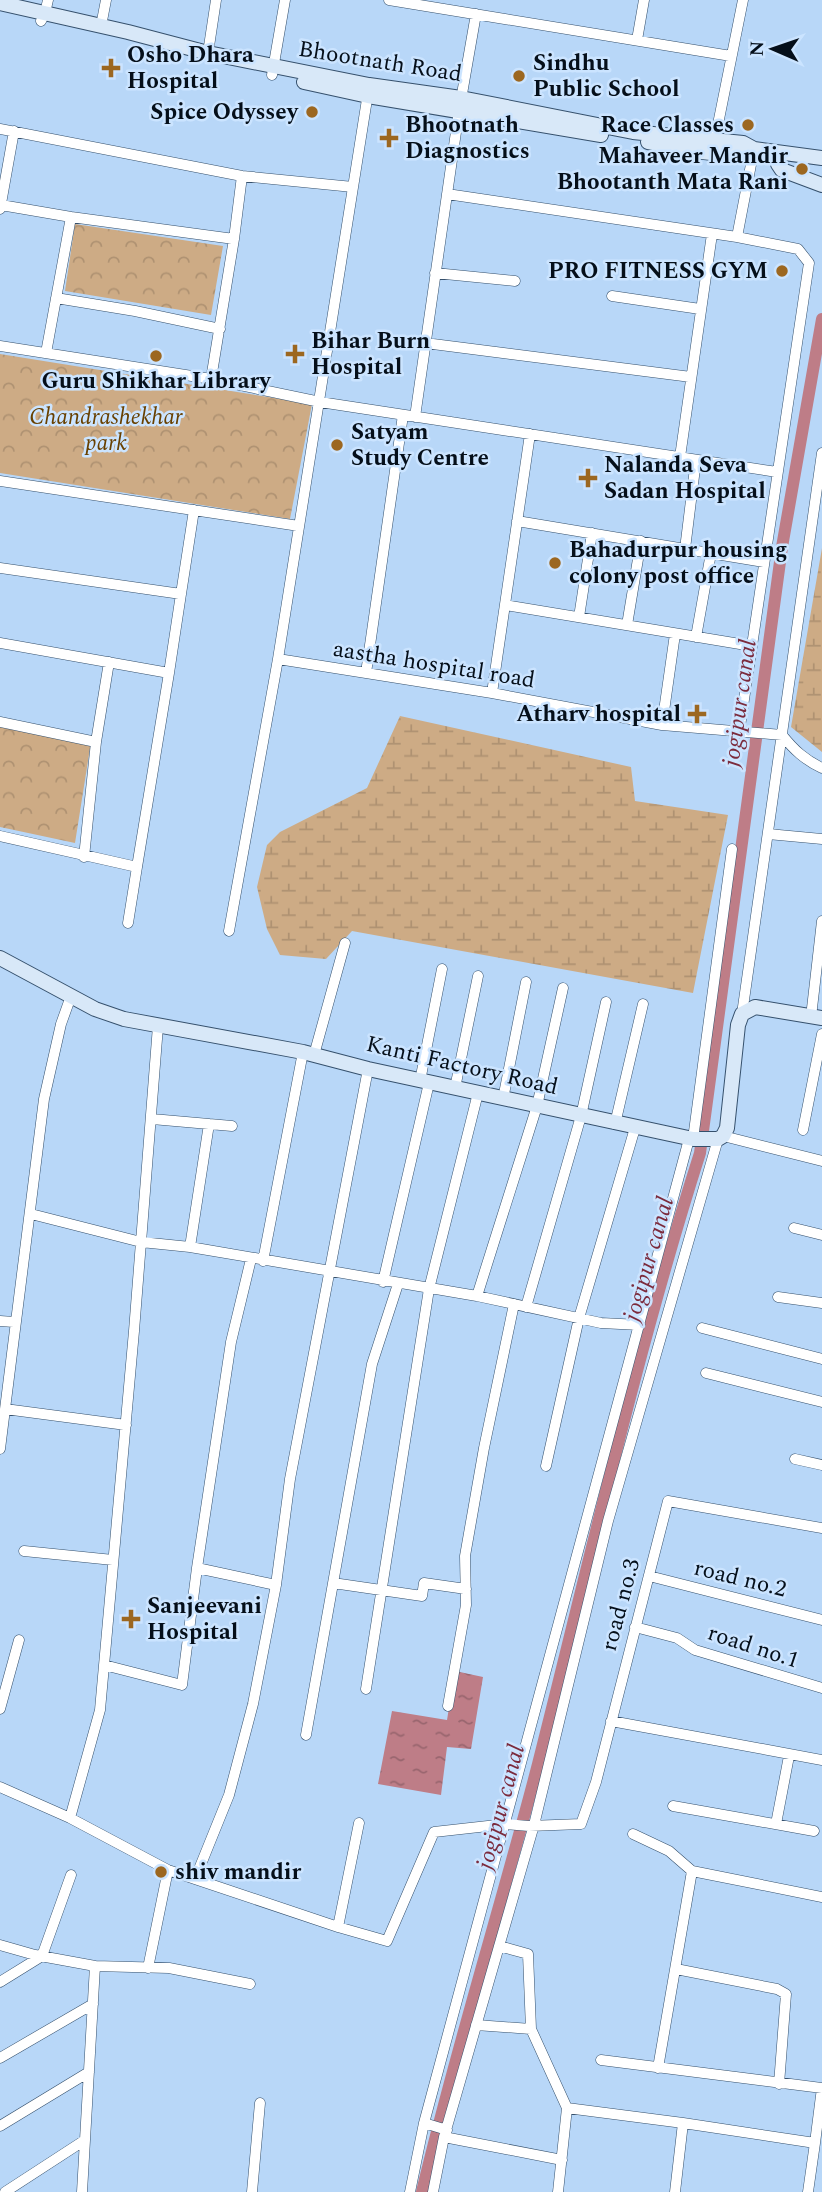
<svg xmlns="http://www.w3.org/2000/svg" width="822" height="2192" font-family="Spectral,serif">
	<style>
		.wetland { fill: url(#wetland-marsh) }
		.park { fill: url(#park-crowns) }
		.water { fill: url(#water-ripples) }
		.lines { fill: none; stroke-linecap: round; stroke-linejoin: round }
		.canal { stroke: #be7d87; stroke-width: 12 }
		.street-casing { stroke: #35506c; stroke-width: 11 }
		.secondary-casing { stroke: #35506c; stroke-width: 16 }
		.street { stroke: #fff; stroke-width: 10 }
		.secondary { stroke: #d8e8f8; stroke-width: 14 }
		.poi-dot { fill: #9c6720; stroke: #cbe4ff; stroke-width: 2.5 }
		.labels { text-anchor: middle; dominant-baseline: central; stroke-width: 5; stroke-linejoin: round; paint-order: stroke }
		.poi-label { font-size: 23px; font-weight: bold; fill: #050f1a; stroke: #cbe4ff; text-anchor: start }
		.street-label { font-size: 23px; fill: #050f1a; stroke: #cbe4ff }
		.park-label { font-size: 23px; font-style: italic; fill: #684000; stroke: #cbe4ff }
		.water-label { font-size: 24px; font-style: italic; fill: #7b2b3d; stroke: #cbe4ff }
	</style>
	<defs>
		<pattern id="wetland-marsh" width="20" height="14" patternUnits="userSpaceOnUse" patternTransform="scale(1.75)"><rect width="20" height="14" fill="#cdab85"/><path d="M1 5h8M5 5V1M11 12h8M15 12V8" fill="none" stroke="#af9272"/></pattern>
		<pattern id="park-crowns" width="20" height="18" patternUnits="userSpaceOnUse" patternTransform="scale(1.75)"><rect width="20" height="18" fill="#cdab85"/><path d="M2 6a3 3 0 1 1 6 0M12 15a3 3 0 1 1 6 0" fill="none" stroke="#af9272"/></pattern>
		<pattern id="water-ripples" width="26" height="14" patternUnits="userSpaceOnUse" patternTransform="scale(1.75)"><rect width="26" height="14" fill="#be7d87"/><path d="M2 4q2-2 4 0t4 0M15 11q2-2 4 0t4 0" fill="none" stroke="#98656e"/></pattern>
	</defs>
	<rect width="100%" height="100%" fill="#b8d7f8"/>
	<path class="wetland" d="M 822,548 L 822,752 L 791,727 Z
		M 400,716 L 631,767 L 635,801 L 728,815 L 693,993 L 352,931 L 326,959 L 280,955 L 267,929 L 257,887 L 267,845 L 280,832 L 367,788 Z"/>
	<path class="park" d="M 75,224 L 223,246 L 211,315 L 65,291 Z
		M 0,354 L 312,404 L 290,519 L 0,473 Z
		M 0,723 L 91,742 L 75,843 L 0,827 Z"/>
	<path class="water" d="M 455,1671 L 483,1677 L 471,1749 L 447,1747 L 441,1795 L 378,1784 L 392,1711 L 447,1720 Z"/>
	<g class="lines">
		<path class="canal" d="M 422,2192 C 456,2048 501,1907 538,1764 C 590,1560 636,1354 700,1153 L 782,547 L 822,319"/>
		<defs>
			<path id="street" d="M 389,0 L 731,56
				M 41,21 L 45,13 L 48,0
				M 101,26 L 106,0
				M 637,40 L 644,0
				M 208,53 L 216,0
				M 272,75 L 285,0
				M 0,129 L 242,176 L 353,187
				M 714,144 L 743,0
				M 447,194 L 737,237 L 798,249 L 809,263 L 739,733
				M 1,205 L 71,217
				M 0,209 L 14,131
				M 737,237 L 754,149
				M 234,239 L 242,176
				M 435,273 L 515,281
				M 612,296 L 700,309
				M 56,298 L 135,311 L 220,329
				M 425,343 L 691,377
				M 0,346 L 211,379 L 320,402 L 777,472
				M 46,353 L 71,217 L 234,239 L 211,379
				M 415,417 L 459,111 L 476,14
				M 680,457 L 712,234
				M 0,481 L 299,526
				M 517,521 L 764,562
				M 685,549 L 696,460
				M 0,568 L 181,594 L 169,673 L 0,643
				M 181,594 L 194,510
				M 505,605 L 752,646
				M 579,617 L 592,533
				M 627,625 L 641,541
				M 696,637 L 711,553
				M 278,659 L 492,693 L 662,725 L 782,735 C 794,750 805,760 822,768
				M 366,673 L 403,415
				M 492,693 L 530,434
				M 0,722 L 96,742 L 109,662
				M 662,725 L 675,634
				M 768,834 L 822,839
				M 0,836 L 137,867 L 169,673
				M 84,857 L 96,742
				M 128,923 L 137,867
				M 229,931 L 278,659 L 368,93
				M 742,1014 L 822,453
				M 811,1017 L 822,921
				M 314,1055 L 345,943
				M 420,1081 L 442,969
				M 455,1088 L 478,976
				M 503,1099 L 526,982
				M 152,1119 L 209,1124 L 190,1247
				M 209,1124 L 232,1126
				M 615,1124 L 643,1004
				M 803,1130 L 822,1034
				M 723,1136 L 822,1161
				M 693,1139 L 732,849
				M 31,1214 L 141,1242 L 190,1247 L 477,1296 L 601,1323 L 640,1325
				M 794,1228 L 822,1235
				M 263,1261 L 303,1052
				M 383,1282 L 429,1083
				M 477,1296 L 537,1106 L 563,988
				M 778,1297 L 822,1303
				M 526,1307 L 581,1116 L 606,1002
				M 0,1321 L 14,1322
				M 702,1328 L 822,1359
				M 706,1373 L 822,1402
				M 5,1409 L 44,1099 L 61,1024 L 71,996
				M 0,1449 L 5,1409 L 126,1425
				M 795,1459 L 822,1465
				M 546,1466 L 579,1318 L 635,1128
				M 24,1551 L 113,1560
				M 197,1568 L 276,1585
				M 649,1576 L 822,1620
				M 333,1583 L 422,1596 L 424,1583 L 466,1589
				M 635,1627 L 677,1638 L 695,1650 L 822,1688
				M 104,1665 L 182,1685 L 197,1568 L 231,1342 L 251,1259
				M 366,1689 L 429,1289 L 478,1093
				M 448,1706 L 466,1605 L 465,1556 L 484,1448 L 514,1304
				M 0,1709 L 19,1640
				M 611,1721 L 822,1760
				M 306,1735 L 372,1364 L 398,1284
				M 0,1787 L 70,1818 L 168,1870 L 338,1927 L 387,1941 L 434,1832 L 506,1824 L 529,1826 L 581,1824 L 596,1782 L 668,1501 L 822,1528
				M 673,1806 L 814,1831
				M 70,1818 L 100,1710 L 134,1331 L 158,1026
				M 776,1824 L 789,1756
				M 633,1834 L 669,1851 L 692,1871
				M 195,1879 L 229,1795 L 253,1704 L 276,1585 L 290,1479 L 368,1069
				M 338,1927 L 359,1823
				M 0,1945 L 35,1955 L 95,1966 L 82,2192
				M 499,1946 L 528,1954 L 531,2029
				M 95,1966 L 169,1968 L 250,1984
				M 148,1968 L 168,1870
				M 676,1969 L 777,1989 L 786,1994 L 779,2084
				M 0,1982 L 42,1956 L 71,1875
				M 476,2025 L 531,2029 L 567,2108
				M 0,2058 L 93,2004
				M 601,2060 L 822,2088 L 815,2143 L 683,2123
				M 658,2068 L 692,1871 L 822,1897
				M 424,2123 L 447,2130
				M 0,2126 L 89,2072
				M 444,2137 L 562,2160
				M 5,2192 L 85,2140
				M 252,2192 L 260,2103
				M 410,2192 L 424,2123 L 689,1139
				M 433,2192 L 444,2137 L 534,1825 L 608,1521 L 718,1139
				M 558,2192 L 567,2108 L 683,2123 L 675,2192
				M 808,2192 L 815,2143"/>
			<path id="secondary" d="M 0,3 L 128,32 L 208,53 L 369,85 L 461,98 L 633,132 L 743,143 L 754,149 L 822,158
				M 304,82 L 368,96 L 601,135
				M 648,142 C 681,147 722,161 754,149
				M 776,152 L 778,164 L 782,170 L 822,185
				M 0,958 L 95,1009 L 124,1019 L 303,1052 L 368,1069 L 693,1139 L 718,1139 L 723,1136 L 727,1128 L 738,1025 L 742,1014 L 755,1007 L 822,1018"/>
		</defs>
		<use href="#street" class="street-casing"/>
		<use href="#secondary" class="secondary-casing"/>
		<use href="#street" class="street"/>
		<use href="#secondary" class="secondary"/>
	</g>
	<g class="poi-dot">
		<path d="M107.5 57.5h7v7h7v7h-7v7h-7v-7h-7v-7h7z"/>
		<circle cx="519" cy="76" r="7"/>
		<circle cx="312" cy="112" r="7"/>
		<circle cx="748" cy="125" r="7"/>
		<path d="M385.5 127.5h7v7h7v7h-7v7h-7v-7h-7v-7h7z"/>
		<circle cx="802" cy="169" r="7"/>
		<circle cx="782" cy="271" r="7"/>
		<path d="M291.5 343.5h7v7h7v7h-7v7h-7v-7h-7v-7h7z"/>
		<circle cx="156" cy="356" r="7"/>
		<circle cx="337" cy="445" r="7"/>
		<path d="M584.5 467.5h7v7h7v7h-7v7h-7v-7h-7v-7h7z"/>
		<circle cx="555" cy="563" r="7"/>
		<path d="M693.5 703.5h7v7h7v7h-7v7h-7v-7h-7v-7h7z"/>
		<path d="M127.5 1608.5h7v7h7v7h-7v7h-7v-7h-7v-7h7z"/>
		<circle cx="161" cy="1872" r="7"/>
	</g>
	<g class="labels">
		<g class="poi-label">
			<text x="127" y="55">Osho Dhara<tspan x="127" dy="26">Hospital</tspan></text>
			<text x="533" y="63">Sindhu<tspan x="533" dy="26">Public School</tspan></text>
			<text x="298" y="112" text-anchor="end">Spice Odyssey</text>
			<text x="405" y="125">Bhootnath<tspan x="405" dy="26">Diagnostics</tspan></text>
			<text x="734" y="125" text-anchor="end">Race Classes</text>
			<text x="788" y="156" text-anchor="end">Mahaveer Mandir<tspan x="788" dy="26">Bhootanth Mata Rani</tspan></text>
			<text x="768" y="271" text-anchor="end">PRO FITNESS GYM</text>
			<text x="311" y="341">Bihar Burn<tspan x="311" dy="26">Hospital</tspan></text>
			<text x="156" y="381" text-anchor="middle">Guru Shikhar Library</text>
			<text x="351" y="432">Satyam<tspan x="351" dy="26">Study Centre</tspan></text>
			<text x="604" y="465">Nalanda Seva<tspan x="604" dy="26">Sadan Hospital</tspan></text>
			<text x="569" y="550">Bahadurpur housing<tspan x="569" dy="26">colony post office</tspan></text>
			<text x="681" y="714" text-anchor="end">Atharv hospital</text>
			<text x="147" y="1606">Sanjeevani<tspan x="147" dy="26">Hospital</tspan></text>
			<text x="175" y="1872">shiv mandir</text>
		</g>
		<g class="street-label">
			<text transform="translate(380 62) rotate(9)">Bhootnath Road</text>
			<text transform="translate(434 665) rotate(9)">aastha hospital road</text>
			<text transform="translate(462 1066) rotate(13)">Kanti Factory Road</text>
			<text transform="translate(740 1579) rotate(14)">road no.2</text>
			<text transform="translate(621 1605) rotate(-75)">road no.3</text>
			<text transform="translate(753 1647) rotate(18)">road no.1</text>
		</g>
		<g class="park-label">
			<text x="106" y="417">Chandrashekhar<tspan x="106" dy="26">park</tspan></text>
		</g>
		<g class="water-label">
			<text transform="translate(740 703) rotate(-82)">jogipur canal</text>
			<text transform="translate(649 1259) rotate(-74)">jogipur canal</text>
			<text transform="translate(501 1807) rotate(-75)">jogipur canal</text>
		</g>
	</g>
	<g transform="translate(773 49) rotate(272)" stroke="#cbe4ff" stroke-width="5" paint-order="stroke">
	<path d="M0-5L12 26L0 18L-12 26Z" fill="#050f1a"/>
	<text y="-10" font-size="19" font-weight="bold" text-anchor="middle" fill="#050f1a">N</text>
	</g>
</svg>
